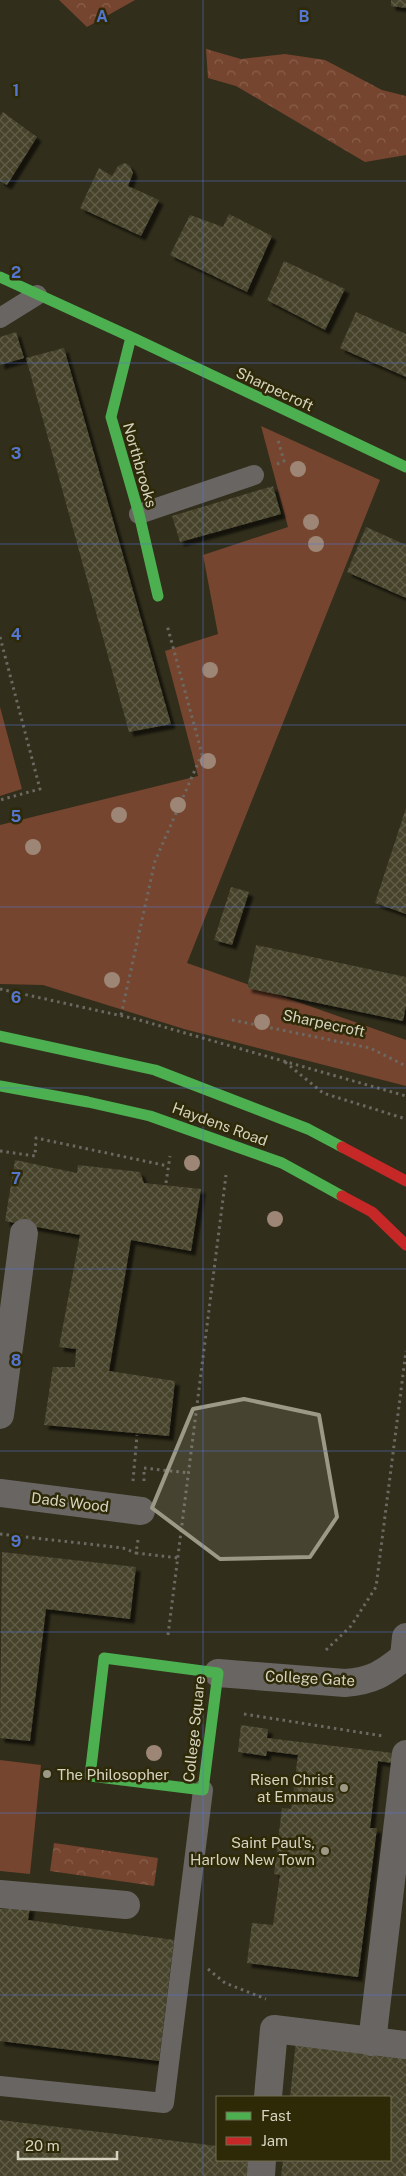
<svg xmlns="http://www.w3.org/2000/svg" width="406" height="2176" font-family="'Public Sans',sans-serif">
	<style>
		.grass { fill: #76452f }
		.forest { fill: url(#forest-crowns) }
		.building { fill: url(#building-cross-hatch); filter: url(#shadow) }
		.lines { fill: none; stroke-linecap: round; stroke-linejoin: round }
		.path { stroke: #6c6962; stroke-width: 3; stroke-dasharray: 2.5 4; stroke-linecap: butt }
		.lane { stroke: #696562; stroke-width: 20 }
		.street { stroke: #696562; stroke-width: 28 }
		.fast { stroke: #4caf50; stroke-width: 11 }
		.jam { stroke: #c62828; stroke-width: 11 }
		.tree { fill: #9d8675 }
		.marked { fill: #9c9986; fill-opacity: 0.2; stroke: #9c9986; stroke-width: 4; stroke-linejoin: round }
		.grid { fill: none; stroke: #5476d1; stroke-width: 1; stroke-opacity: 0.55 }
		.poi-dot { fill: #9c9986; stroke: #2e2a08; stroke-width: 2 }
		.labels { text-anchor: middle; dominant-baseline: central; stroke-width: 5; stroke-linejoin: round; paint-order: stroke }
		.street-label { font-size: 15px; fill: #d5d3c0; stroke: #2e2a08 }
		.poi-label { font-size: 15px; fill: #d5d3c0; stroke: #2e2a08; text-anchor: end }
		.grid-label { font-size: 16px; text-anchor: middle; font-weight: bold; fill: #5476d1; stroke: #2e2a08; stroke-width: 5; stroke-linejoin: round; paint-order: stroke }
	</style>
	<defs>
		<pattern id="forest-crowns" width="20" height="18" patternUnits="userSpaceOnUse" patternTransform="scale(1.25)"><rect width="20" height="18" fill="#76452f"/><path d="M2 6a3 3 0 1 1 6 0M12 15a3 3 0 1 1 6 0" fill="none" stroke="#895f4b"/></pattern>
		<pattern id="building-cross-hatch" width="8" height="8" patternUnits="userSpaceOnUse" patternTransform="scale(1.25)"><rect width="8" height="8" fill="#46432b"/><path d="M0 0l8 8M0 8l8-8" fill="none" stroke="#605d48"/></pattern>
		<filter id="shadow"><feDropShadow dx="4.5" dy="4.5" stdDeviation="1" flood-color="#0009"/></filter>
	</defs>
	<rect width="100%" height="100%" fill="#312e1b"/>
	<path class="grass" d="M 261,426 L 380,480 L 187,963 L 406,1040 L 406,1086 L 184,1029 L 43,985 L 0,984 L 0,825 L 198,776 L 165,651 L 218,634 L 203,555 L 288,527 Z
		M 0,707 L 22,789 L 0,796 Z
		M 0,1760 L 41,1765 L 30,1874 L 0,1871 Z"/>
	<path class="forest" d="M 59,0 L 135,0 L 87,27 Z
		M 206,49 L 241,59 L 285,54 L 325,60 L 382,90 L 406,96 L 406,155 L 365,162 L 236,86 L 208,78 Z
		M 54,1843 L 158,1858 L 154,1886 L 50,1871 Z"/>
	<path class="building" d="M 391,0 L 406,0 L 406,8 L 391,6 Z
		M 3,112 L 37,137 L 7,185 L 0,181 L 0,116 Z
		M 125,163 L 130,166 L 133,173 L 128,186 L 159,200 L 141,236 L 80,208 L 99,168 L 112,176 L 118,166 Z
		M 229,214 L 272,236 L 247,292 L 170,255 L 190,215 L 223,227 Z
		M 284,261 L 345,289 L 325,330 L 267,300 Z
		M 356,312 L 406,334 L 406,377 L 340,348 Z
		M 16,332 L 24,358 L 0,365 L 0,337 Z
		M 64,348 L 171,724 L 129,732 L 26,358 Z
		M 273,486 L 281,514 L 180,542 L 172,516 Z
		M 366,527 L 406,545 L 406,598 L 347,572 Z
		M 406,808 L 406,914 L 375,903 Z
		M 231,887 L 249,892 L 232,945 L 214,940 Z
		M 256,945 L 406,977 L 406,1006 L 403,1021 L 247,988 Z
		M 15,1160 L 77,1173 L 78,1165 L 140,1172 L 144,1183 L 201,1189 L 191,1251 L 131,1240 L 109,1371 L 175,1381 L 169,1436 L 44,1425 L 53,1367 L 75,1367 L 76,1349 L 59,1347 L 80,1235 L 5,1221 Z
		M 2,1552 L 136,1567 L 130,1619 L 46,1609 L 30,1741 L 0,1738 Z
		M 241,1725 L 268,1729 L 267,1738 L 393,1753 L 392,1763 L 378,1761 L 370,1828 L 377,1828 L 358,1977 L 247,1963 L 252,1923 L 273,1925 L 280,1875 L 274,1874 L 282,1808 L 291,1809 L 298,1755 L 267,1751 L 266,1756 L 238,1752 Z
		M 30,1907 L 28,1920 L 174,1940 L 159,2061 L 0,2041 L 0,1909 Z
		M 296,2040 L 406,2054 L 406,2176 L 281,2176 L 283,2160 L 390,2160 L 390,2097 L 290,2097 Z
		M 0,2120 L 217,2146 L 217,2160 L 254,2160 L 252,2176 L 0,2176 Z"/>
	<g class="lines">
		<path class="path" d="M 277,464 L 284,461 L 278,440
			M 0,637 L 40,789 L 0,800
			M 0,989 L 136,1019 L 406,1096
			M 121,1015 L 155,861 L 202,754 L 167,625
			M 232,1020 L 370,1048 L 406,1066
			M 285,1062 L 323,1093 L 406,1119
			M 0,1151 L 35,1156 L 36,1138 L 168,1166
			M 166,1183 L 170,1156
			M 133,1481 L 137,1435
			M 144,1481 L 144,1468 L 189,1473
			M 0,1534 L 123,1548 L 136,1553
			M 138,1540 L 136,1553 L 178,1558
			M 168,1635 L 226,1175
			M 326,1650 L 351,1626 L 376,1587 L 406,1351
			M 244,1714 L 383,1736
			M 208,1969 L 225,1983 L 266,1999"/>
		<path class="lane" d="M 0,318 L 37,295
			M 139,514 L 254,475
			M 0,2086 L 164,2103 L 203,1790"/>
		<path class="street" d="M 0,1415 L 24,1233
			M 0,1493 L 141,1511
			M 218,1673 L 345,1683 C 372,1681 383,1674 404,1657 L 406,1637
			M 0,1894 L 126,1905
			M 372,2042 L 406,1754
			M 268,2097 L 274,2029 L 406,2045
			M 261,2176 L 262,2160"/>
		<path class="fast" d="M 0,277 L 131,337 L 111,417 L 139,514 L 158,596
			M 131,337 L 406,467
			M 0,1036 L 155,1070 L 308,1129 L 342,1147
			M 0,1086 L 88,1102 L 150,1116 L 282,1163 L 342,1196
			M 104,1658 L 218,1673 L 203,1790 L 90,1776 Z"/>
		<path class="jam" d="M 342,1147 L 406,1181
			M 342,1196 L 372,1212 L 406,1245"/>
	</g>
	<g class="tree">
		<circle cx="298" cy="469" r="8"/>
		<circle cx="311" cy="522" r="8"/>
		<circle cx="316" cy="544" r="8"/>
		<circle cx="210" cy="670" r="8"/>
		<circle cx="208" cy="761" r="8"/>
		<circle cx="178" cy="805" r="8"/>
		<circle cx="119" cy="815" r="8"/>
		<circle cx="33" cy="847" r="8"/>
		<circle cx="112" cy="980" r="8"/>
		<circle cx="262" cy="1022" r="8"/>
		<circle cx="192" cy="1163" r="8"/>
		<circle cx="275" cy="1219" r="8"/>
		<circle cx="154" cy="1753" r="8"/>
	</g>
	<path class="marked" d="M 244,1399 L 319,1415 L 337,1517 L 310,1557 L 220,1559 L 152,1508 L 193,1409 Z"/>
	<path class="grid" d="M 203,0 L 203,2176M 0,181 L 406,181M 0,363 L 406,363M 0,544 L 406,544M 0,725 L 406,725M 0,907 L 406,907M 0,1088 L 406,1088M 0,1269 L 406,1269M 0,1451 L 406,1451M 0,1632 L 406,1632M 0,1813 L 406,1813M 0,1995 L 406,1995"/>
	<g class="poi-dot">
		<circle cx="47" cy="1774" r="5"/>
		<circle cx="344" cy="1788" r="5"/>
		<circle cx="325" cy="1851" r="5"/>
	</g>
	<g class="labels">
		<g class="street-label">
			<text transform="translate(275 389) rotate(25)">Sharpecroft</text>
			<text transform="translate(140 465) rotate(74)">Northbrooks</text>
			<text transform="translate(324 1023) rotate(12)">Sharpecroft</text>
			<text transform="translate(220 1124) rotate(20)">Haydens Road</text>
			<text transform="translate(70 1502) rotate(7)">Dads Wood</text>
			<text transform="translate(310 1678) rotate(3)">College Gate</text>
			<text transform="translate(194 1729) rotate(-84)">College Square</text>
		</g>
		<g class="poi-label">
			<text x="57" y="1774" text-anchor="start">The Philosopher</text>
			<text x="334" y="1779">Risen Christ<tspan x="334" dy="17">at Emmaus</tspan></text>
			<text x="315" y="1842">Saint Paul's,<tspan x="315" dy="17">Harlow New Town</tspan></text>
		</g>
	</g>
	<g class="grid-label">
		<text x="102" y="22">A</text>
		<text x="304" y="22">B</text>
		<text x="16" y="96">1</text>
		<text x="16" y="278">2</text>
		<text x="16" y="459">3</text>
		<text x="16" y="640">4</text>
		<text x="16" y="822">5</text>
		<text x="16" y="1003">6</text>
		<text x="16" y="1184">7</text>
		<text x="16" y="1366">8</text>
		<text x="16" y="1547">9</text>
	</g>
	<rect x="216" y="2096" width="175" height="65" fill="#2e2a08" stroke="#716e52"/>
	<rect x="226" y="2112" width="25" height="8" fill="#4caf50" stroke="#716e52"/>
	<text x="261" y="2121" font-size="15" fill="#d5d3c0">Fast</text>
	<rect x="226" y="2137" width="25" height="8" fill="#c62828" stroke="#716e52"/>
	<text x="261" y="2146" font-size="15" fill="#d5d3c0">Jam</text>
	<path d="M18 2151v8h99v-8" fill="none" stroke="#d5d3c0" stroke-width="2.5"/>
	<text x="25" y="2151" font-size="15" fill="#d5d3c0" stroke="#2e2a08" stroke-width="4" paint-order="stroke">20 m</text>
</svg>
